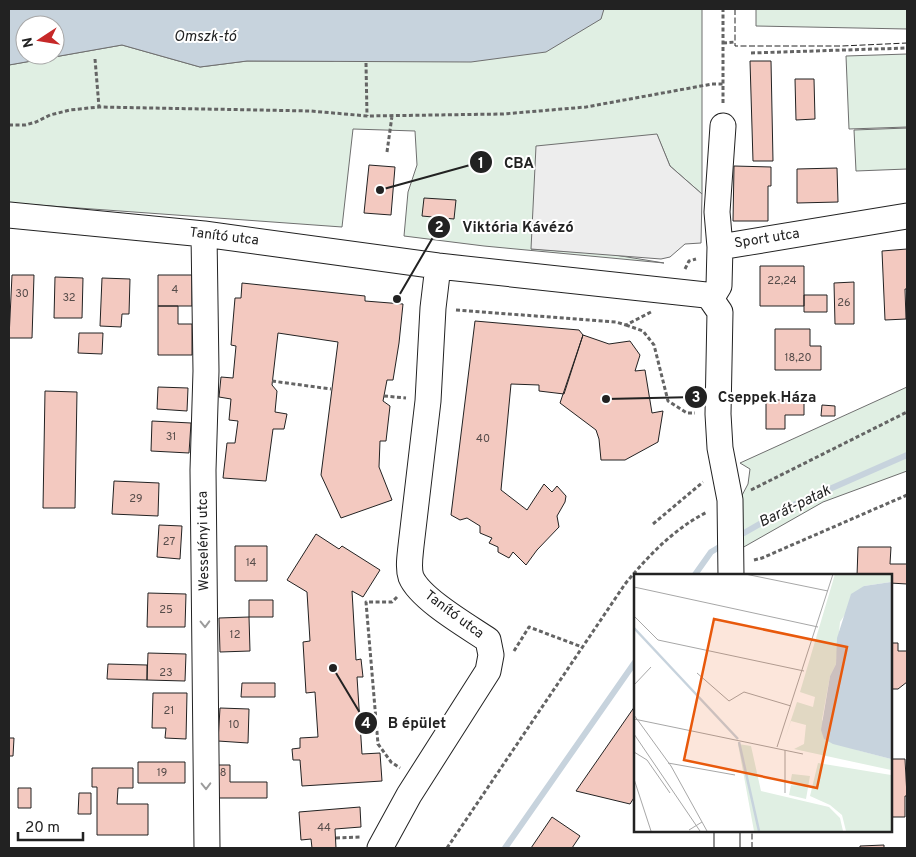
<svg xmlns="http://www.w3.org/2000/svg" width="916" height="857" font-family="Overpass,sans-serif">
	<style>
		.green { fill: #e0efe3; stroke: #6f6f6f }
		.parking { fill: #ededed; stroke: #6f6f6f }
		.water { fill: #c7d3dd; stroke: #6f6f6f; fill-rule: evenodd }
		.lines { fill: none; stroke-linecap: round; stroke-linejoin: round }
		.stream { stroke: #c7d3dd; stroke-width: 6 }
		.building { fill: #f3c9c0; stroke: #222 }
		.minor-casing { stroke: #222; stroke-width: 27 }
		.path { stroke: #646464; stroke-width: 3; stroke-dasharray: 4 2.5; stroke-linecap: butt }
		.minor { stroke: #fff; stroke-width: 25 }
		.fence { stroke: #222; stroke-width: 1; stroke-dasharray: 6 2.5; stroke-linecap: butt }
		.oneway { stroke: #9c9c9c }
		.labels { text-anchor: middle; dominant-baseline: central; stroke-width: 4; stroke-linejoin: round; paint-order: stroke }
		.number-label { font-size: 11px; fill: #564c4a }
		.street-label { font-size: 14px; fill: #222; stroke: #fff }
		.water-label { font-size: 15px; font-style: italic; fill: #222; stroke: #fff }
		.inset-river { fill: none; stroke: #c7d3dd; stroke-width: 2.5 }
		.inset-road { fill: none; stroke: #a7a7a7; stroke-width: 1 }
		.view { fill: #e8590c; fill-opacity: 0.15; stroke: #e8590c; stroke-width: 2.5 }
		.inset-edge { fill: none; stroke: #222; stroke-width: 2.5 }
		.leader { fill: none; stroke: #222; stroke-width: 2 }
		.callout-dot { fill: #222; stroke: #fff; stroke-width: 2 }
		.mark-label { font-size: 15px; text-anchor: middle; font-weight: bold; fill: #fff }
		.callout-label { font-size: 15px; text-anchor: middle; font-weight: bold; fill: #222; stroke: #fff; stroke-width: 4; stroke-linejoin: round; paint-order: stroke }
	</style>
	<rect width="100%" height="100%" fill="#fff"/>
	<path class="green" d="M 492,9 L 702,9 L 702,194 L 670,166 L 657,135 L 531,249 L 609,254 L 664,263 L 484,246 L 404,236 L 408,192 L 417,165 L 415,131 L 353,129 L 342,227 L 9,203 L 9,65 L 122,45 L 200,67 L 247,61 L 333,61 Z
		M 756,9 L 907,9 L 907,29 L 756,26 Z
		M 907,54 L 907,127 L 849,129 L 846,56 Z
		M 907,128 L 907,169 L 856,171 L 854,130 Z
		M 907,387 L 907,471 L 823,502 L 742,548 L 739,501 L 748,484 L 750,469 L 740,463 Z"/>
	<path class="parking" d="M 657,134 L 670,166 L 702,194 L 701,243 L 685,244 L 670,257 L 661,259 L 531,249 L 536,146 Z"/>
	<path class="water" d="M 9,9 L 604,9 L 601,19 L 546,52 L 471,62 L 247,61 L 200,67 L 122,45 L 9,65 ZM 25,25 L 55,25 L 55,55 L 25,55 Z"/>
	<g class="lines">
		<path class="stream" d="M 737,537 L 791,506 L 907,455
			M 694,576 L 711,552 L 726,543
			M 505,848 L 635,662"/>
	</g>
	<path class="building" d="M 750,61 L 771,61 L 773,161 L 753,161 Z
		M 795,79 L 814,79 L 815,119 L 796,120 Z
		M 369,165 L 395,167 L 391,215 L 364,213 Z
		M 734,166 L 771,167 L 771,186 L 768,186 L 768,221 L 733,221 Z
		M 837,168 L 838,202 L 797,203 L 797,169 Z
		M 424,198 L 456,200 L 454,219 L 422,216 Z
		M 907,249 L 907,289 L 905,289 L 906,319 L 885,320 L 882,251 Z
		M 760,266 L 804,266 L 804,306 L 760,306 Z
		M 12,275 L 34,275 L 32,338 L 9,338 Z
		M 158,275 L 192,275 L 192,306 L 158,306 Z
		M 55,277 L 83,278 L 82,318 L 54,318 Z
		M 102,278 L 130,279 L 129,314 L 122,314 L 121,327 L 100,326 Z
		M 854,282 L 854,324 L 835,324 L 834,283 Z
		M 242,283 L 365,296 L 365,301 L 403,304 L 399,343 L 393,380 L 387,380 L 383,401 L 390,406 L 386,441 L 380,441 L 379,467 L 392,500 L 341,518 L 321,475 L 338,342 L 278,333 L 272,385 L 277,391 L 275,412 L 287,414 L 284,429 L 273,429 L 266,481 L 223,478 L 227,443 L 235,443 L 238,421 L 229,420 L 231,399 L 219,397 L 221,377 L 233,378 L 236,346 L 231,345 L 235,298 L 241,298 Z
		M 804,295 L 827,295 L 827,312 L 804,312 Z
		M 158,306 L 178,306 L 178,324 L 192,324 L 192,355 L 158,355 Z
		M 475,321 L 579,330 L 583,335 L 564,394 L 539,391 L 539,385 L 511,384 L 501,490 L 527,510 L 544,484 L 552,492 L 557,486 L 566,496 L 565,502 L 557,516 L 559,527 L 537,550 L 526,565 L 513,552 L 509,558 L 498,552 L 498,547 L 489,543 L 492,538 L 480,533 L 480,526 L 467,518 L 460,520 L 451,515 Z
		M 775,329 L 810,329 L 810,346 L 821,346 L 821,370 L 775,370 Z
		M 79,333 L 103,333 L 102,354 L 78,353 Z
		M 583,335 L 609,344 L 630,341 L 640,355 L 635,371 L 645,370 L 652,413 L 663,411 L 658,442 L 625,460 L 601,460 L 599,439 L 596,430 L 560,403 Z
		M 158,387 L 188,388 L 187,411 L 157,409 Z
		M 45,391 L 77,392 L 75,508 L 43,508 Z
		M 766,400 L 804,400 L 804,415 L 785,415 L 785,429 L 766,429 Z
		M 822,405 L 835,406 L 835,416 L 821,416 Z
		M 152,421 L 191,423 L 189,453 L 151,451 Z
		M 114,481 L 159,483 L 158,516 L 112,514 Z
		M 159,525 L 182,526 L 180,559 L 157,557 Z
		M 316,534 L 339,549 L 342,546 L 380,570 L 363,597 L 352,591 L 356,660 L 361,659 L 363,677 L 357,677 L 362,754 L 380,753 L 382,781 L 302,786 L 300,760 L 293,760 L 292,749 L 300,748 L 300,738 L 318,737 L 315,692 L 306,693 L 303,642 L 310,641 L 307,592 L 287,580 Z
		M 235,546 L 267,546 L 267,581 L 235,581 Z
		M 858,547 L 891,547 L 890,564 L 907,564 L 907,584 L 890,583 L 890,601 L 890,576 L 857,576 Z
		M 148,593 L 186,594 L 185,627 L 147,627 Z
		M 249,600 L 273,600 L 273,617 L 249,617 Z
		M 249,617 L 250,651 L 220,652 L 219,618 Z
		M 890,643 L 898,643 L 898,651 L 907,651 L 907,682 L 898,689 L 890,689 Z
		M 148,653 L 186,654 L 185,681 L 147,680 Z
		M 108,664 L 147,665 L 147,680 L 107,679 Z
		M 242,683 L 275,683 L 275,697 L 241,697 Z
		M 153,693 L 187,693 L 186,739 L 165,738 L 166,728 L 152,728 Z
		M 635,706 L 635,796 L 630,804 L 576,791 Z
		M 220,708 L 249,709 L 248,743 L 218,741 Z
		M 9,738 L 14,738 L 13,756 L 9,756 Z
		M 890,759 L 905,759 L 907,796 L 905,796 L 905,817 L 890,817 Z
		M 138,762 L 185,762 L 185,783 L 138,783 Z
		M 215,765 L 230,765 L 230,782 L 267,782 L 267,798 L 216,798 Z
		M 92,768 L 133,768 L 133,788 L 118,788 L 117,804 L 148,804 L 148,835 L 97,835 L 97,787 L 92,787 Z
		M 18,788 L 31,788 L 31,808 L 18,808 Z
		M 79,793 L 91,793 L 91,814 L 78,814 Z
		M 360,807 L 361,827 L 335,829 L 336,848 L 312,848 L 311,839 L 301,840 L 299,812 Z
		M 552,817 L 580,836 L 572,848 L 531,848 Z
		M 884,845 L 884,848 L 860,848 L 860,846 Z"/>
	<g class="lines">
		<defs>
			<path id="minor" d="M 9,215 L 204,234 L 438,266 L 706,295 L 711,299 L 720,312 L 718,414 L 720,448 L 730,500 L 731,576
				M 204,234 L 206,371 L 203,470 L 207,848
				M 720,247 L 907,216
				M 711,299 L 719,286 L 720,247 L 717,212 L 723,126
				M 380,848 L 409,795 L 488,671 L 491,655 L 488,640 C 469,627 420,599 411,577 C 408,568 410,556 411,546 L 428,401 L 433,308 L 438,266
				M 727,848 L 727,831"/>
		</defs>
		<use href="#minor" class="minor-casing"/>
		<path class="path" d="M 723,43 L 735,42
			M 751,53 L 907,48
			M 95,59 L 99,107
			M 366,63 L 367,116
			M 723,103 L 723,9
			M 9,125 L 25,125 L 36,122 L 50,115 L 70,110 L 99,107 L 311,111 L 367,116 L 503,114 L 586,107 L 712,84 L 723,84
			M 387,152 L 392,116
			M 685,269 L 689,261 L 696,259
			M 456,310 L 616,322 L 626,325 L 651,312
			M 626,325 L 643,331 L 654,345 L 668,401 L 687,413 L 695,413
			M 272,381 L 331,389
			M 384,396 L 406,398
			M 751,490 L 907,412
			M 653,524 L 703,482
			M 754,560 L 762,558 L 907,495
			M 397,597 L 392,602 L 366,602 L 378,744 L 391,762 L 400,768
			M 514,651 L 529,627 L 582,647
			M 336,838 L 361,837
			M 447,848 L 625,584 C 649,555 674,529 707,512"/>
		<use href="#minor" class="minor"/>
		<path class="fence" d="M 735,9 L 735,46 L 842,46 L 907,43
			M 752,848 L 752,831"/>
	</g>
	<defs><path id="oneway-chevron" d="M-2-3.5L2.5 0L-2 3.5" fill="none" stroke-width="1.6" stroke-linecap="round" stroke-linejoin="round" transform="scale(1.25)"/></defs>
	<g class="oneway">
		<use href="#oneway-chevron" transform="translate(205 624) rotate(89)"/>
		<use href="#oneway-chevron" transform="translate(206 786) rotate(89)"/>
	</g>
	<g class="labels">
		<g class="number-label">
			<text x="782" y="281">22,24</text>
			<text x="175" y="290">4</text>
			<text x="22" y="294">30</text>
			<text x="69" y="298">32</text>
			<text x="844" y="303">26</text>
			<text x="798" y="358">18,20</text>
			<text x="171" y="437">31</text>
			<text x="483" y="439">40</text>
			<text x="136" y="499">29</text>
			<text x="169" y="542">27</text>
			<text x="251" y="563">14</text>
			<text x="166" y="610">25</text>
			<text x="235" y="635">12</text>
			<text x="166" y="673">23</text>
			<text x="169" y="711">21</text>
			<text x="234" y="725">10</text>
			<text x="162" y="773">19</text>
			<text x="223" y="773">8</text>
			<text x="324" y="828">44</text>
		</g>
		<g class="street-label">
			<text transform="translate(224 237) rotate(7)">Tanító utca</text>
			<text transform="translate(767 239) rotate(-9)">Sport utca</text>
			<text transform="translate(204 541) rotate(-91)">Wesselényi utca</text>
			<text transform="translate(454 615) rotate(37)">Tanító utca</text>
		</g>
		<g class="water-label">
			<text x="205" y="37">Omszk-tó</text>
			<text transform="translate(795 507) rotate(-26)">Barát-patak</text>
		</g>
	</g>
	<g transform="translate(634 574)">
		<rect width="258" height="258" fill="#fff"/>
		<path d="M 201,0 L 257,0 L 257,8 L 230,12 L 206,48 L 202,90 L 196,102 L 188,146 L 223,176 L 257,185 L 257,196 L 160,175 L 170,170 L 172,151 L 157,147 L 150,167 L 163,128 L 179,133 L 181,123 L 166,118 ZM 104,170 L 117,172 L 127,217 L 195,233 L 206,244 L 209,257 L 120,257 ZM 184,189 L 257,201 L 257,257 L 212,257 L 208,241 L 196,231 L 176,222 ZM 158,200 L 176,202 L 172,225 L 155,221 L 157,211 L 163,212 L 156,210 Z" fill="#e0efe3"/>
		<path d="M 257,8 L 258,8 L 257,185 L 199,170 L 190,165 L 187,156 L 196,102 L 202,90 L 203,64 L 217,20 L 230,12 Z" fill="#c7d3dd"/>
		<path class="inset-river" d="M 0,54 L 104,165M 105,168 L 125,257"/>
		<path class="inset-road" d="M 111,0 L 194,17M 0,13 L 184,53M 0,42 L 24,66 L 170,97M 63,99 L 95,127 L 110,118 L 157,132M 0,111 L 17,93M 0,141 L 37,192 L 73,257M 0,145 L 169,180M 0,160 L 66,257M 143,173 L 199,0M 0,178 L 13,186 L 36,219M 34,189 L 101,201M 0,205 L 17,257M 151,219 L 151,176M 55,256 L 68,248"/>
		<path class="view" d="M 80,45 L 213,73 L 183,214 L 50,186 Z"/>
		<rect width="258" height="258" class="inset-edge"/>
	</g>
	<path class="leader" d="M380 190L481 162M397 299L439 227M606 399L696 397M333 668L366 723"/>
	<g class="callout-dot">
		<circle cx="380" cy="190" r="5"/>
		<circle cx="397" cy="299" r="5"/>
		<circle cx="606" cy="399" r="5"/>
		<circle cx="333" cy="668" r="5"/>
		<circle cx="481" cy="162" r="12"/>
		<circle cx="439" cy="227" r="12"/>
		<circle cx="696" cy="397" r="12"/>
		<circle cx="366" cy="723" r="12"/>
	</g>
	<g class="mark-label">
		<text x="481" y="168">1</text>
		<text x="439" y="232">2</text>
		<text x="696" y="402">3</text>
		<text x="366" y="728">4</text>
	</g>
	<g class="callout-label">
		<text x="519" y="168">CBA</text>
		<text x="518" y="232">Viktória Kávézó</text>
		<text x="767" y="402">Cseppek Háza</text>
		<text x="417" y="728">B épület</text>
	</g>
	<rect width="916" height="857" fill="none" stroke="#222222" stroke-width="20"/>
	<g transform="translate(40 40) rotate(258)"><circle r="24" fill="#ffffff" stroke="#a7a7a7"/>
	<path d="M0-4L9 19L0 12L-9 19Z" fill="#c62828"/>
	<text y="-8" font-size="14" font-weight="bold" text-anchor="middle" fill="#222222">N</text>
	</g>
	<path d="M18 832v8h65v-8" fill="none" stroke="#222222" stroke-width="2.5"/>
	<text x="25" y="832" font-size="15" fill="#222222" stroke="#ffffff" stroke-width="4" paint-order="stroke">20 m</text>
</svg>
